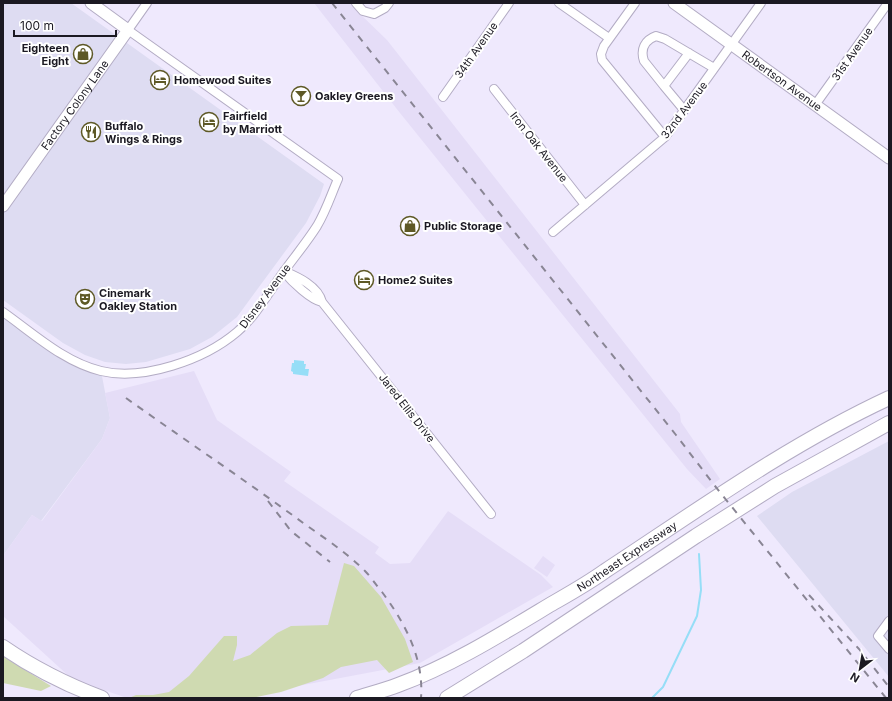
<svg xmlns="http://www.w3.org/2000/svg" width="892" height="701" font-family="Inter,sans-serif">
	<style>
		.commercial { fill: #dedcf2 }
		.built { fill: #e5ddf7 }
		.green { fill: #cfdab1 }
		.water { fill: #96def7 }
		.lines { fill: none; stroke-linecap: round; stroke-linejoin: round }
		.stream { stroke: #96def7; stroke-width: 2 }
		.street-casing { stroke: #b3acc4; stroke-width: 10 }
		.secondary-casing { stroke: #b3acc4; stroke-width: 13 }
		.highway-casing { stroke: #b3acc4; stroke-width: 16 }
		.street { stroke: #fff; stroke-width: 8 }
		.secondary { stroke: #fff; stroke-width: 11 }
		.highway { stroke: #fff; stroke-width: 14 }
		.rail { stroke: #898594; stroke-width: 2; stroke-dasharray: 7 7; stroke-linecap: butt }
		.labels { text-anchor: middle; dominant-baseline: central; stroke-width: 4; stroke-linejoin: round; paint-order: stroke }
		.poi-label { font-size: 11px; font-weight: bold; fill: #1b1922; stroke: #fff; text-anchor: start }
		.street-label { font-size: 11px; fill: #1b1922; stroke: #fff }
	</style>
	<rect width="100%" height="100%" fill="#efe9fd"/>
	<path class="commercial" d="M 3,3 L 71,3 L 324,184 L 320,196 L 306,223 L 237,317 L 212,337 L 190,349 L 146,362 L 126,364 L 105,362 L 85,355 L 63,343 L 3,300 Z
		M 3,312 L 62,355 L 101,371 L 110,418 L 102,439 L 41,521 L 32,515 L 3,556 Z
		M 889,441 L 889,677 L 757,516 L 792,492 Z"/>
	<path class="built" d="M 314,3 L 350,3 L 357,11 L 387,40 L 680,414 L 681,422 L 720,479 L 706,489 L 687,469 L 400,113 Z
		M 194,371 L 217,420 L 291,472 L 284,481 L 379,547 L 375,553 L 390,564 L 410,563 L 448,511 L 541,575 L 553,587 L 420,663 L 234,698 L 127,698 L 72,679 L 3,616 L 3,556 L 32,515 L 42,521 L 102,439 L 110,418 L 105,393 Z
		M 543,556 L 555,565 L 547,577 L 534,568 Z"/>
	<path class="green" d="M 344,563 L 354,566 L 381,597 L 405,639 L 413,662 L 389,673 L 377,660 L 341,667 L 323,678 L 281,692 L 252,698 L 129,698 L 136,695 L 153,695 L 169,692 L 189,676 L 224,636 L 237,636 L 237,645 L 233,661 L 250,655 L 277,633 L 291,626 L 328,625 Z
		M 3,655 L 9,660 L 51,686 L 41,691 L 3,683 Z"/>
	<path class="water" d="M 294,360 L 304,361 L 304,364 L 306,364 L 305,369 L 309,369 L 308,376 L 293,374 L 293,372 L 291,371 L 292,363 L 294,363 Z"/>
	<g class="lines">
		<path class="stream" d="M 652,698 L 663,687 L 697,616 L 701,590 L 699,554"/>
		<defs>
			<path id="street" d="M 356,3 L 363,11 L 374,14 L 385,8 L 389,3
				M 559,3 L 609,38
				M 635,3 L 604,46 L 601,54 L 602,60 L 665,137
				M 689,53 L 664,86 L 644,61 C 640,49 645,40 656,36 L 665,39 L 714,68
				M 664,86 L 684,110
				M 494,89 L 585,205
				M 443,97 L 509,3
				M 815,105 L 888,3
				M 553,232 L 665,137 L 761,3
				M 284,271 C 298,277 318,286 322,302 L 491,514
				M 284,272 C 292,282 311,300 322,302
				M 3,312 C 34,334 64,362 101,371 C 143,381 204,360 237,332 C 254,318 265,298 278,280 C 290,262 305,245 317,226 C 326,211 331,195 338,179 L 128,30 L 147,3
				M 889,621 L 878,636 L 889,649"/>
			<g id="secondary">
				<path id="s1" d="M 674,3 L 889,158"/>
				<path id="s2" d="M 3,206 L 128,30 L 91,3"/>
			</g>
			<g id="highway">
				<path d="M 3,647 C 35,669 65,684 102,698"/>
				<path id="s3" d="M 357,698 C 370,694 385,690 398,685 C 450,666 500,635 548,606 C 567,595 587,584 605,571 C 698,510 788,445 889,398"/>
				<path d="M 447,698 L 523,651 L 696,536 L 775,486 L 889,423"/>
			</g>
		</defs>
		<use href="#street" class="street-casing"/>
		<use href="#secondary" class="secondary-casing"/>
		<use href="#highway" class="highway-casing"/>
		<use href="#street" class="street"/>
		<use href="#secondary" class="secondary"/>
		<use href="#highway" class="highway"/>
		<path class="rail" d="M 332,3 L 676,435 L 715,486 L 886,698
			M 126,398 C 182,438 239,476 295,517 C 318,534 344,550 365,571 C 371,577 376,585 382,592 C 405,623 424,658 421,698
			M 268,501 L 291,531 L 330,562
			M 809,595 L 859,649 L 889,687"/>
	</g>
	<defs>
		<symbol id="shop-ring" viewBox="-11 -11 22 22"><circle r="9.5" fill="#fff" stroke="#5e5926" stroke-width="1.5"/><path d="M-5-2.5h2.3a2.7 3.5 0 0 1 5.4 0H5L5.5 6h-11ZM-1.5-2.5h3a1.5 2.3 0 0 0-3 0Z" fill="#5e5926"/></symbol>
		<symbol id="hotel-ring" viewBox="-11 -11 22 22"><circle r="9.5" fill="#fff" stroke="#5e5926" stroke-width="1.5"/><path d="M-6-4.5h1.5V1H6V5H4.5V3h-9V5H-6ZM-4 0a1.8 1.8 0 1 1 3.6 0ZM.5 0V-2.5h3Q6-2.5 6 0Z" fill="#5e5926"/></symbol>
		<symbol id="bar-ring" viewBox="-11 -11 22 22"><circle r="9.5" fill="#fff" stroke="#5e5926" stroke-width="1.5"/><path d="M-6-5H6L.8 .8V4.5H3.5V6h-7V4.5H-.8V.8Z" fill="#5e5926"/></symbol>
		<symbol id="restaurant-ring" viewBox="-11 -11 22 22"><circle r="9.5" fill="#fff" stroke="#5e5926" stroke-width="1.5"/><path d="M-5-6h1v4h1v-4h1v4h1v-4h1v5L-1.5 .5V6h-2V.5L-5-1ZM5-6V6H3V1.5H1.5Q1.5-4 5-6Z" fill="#5e5926"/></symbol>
		<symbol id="theatre-ring" viewBox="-11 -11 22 22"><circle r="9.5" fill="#fff" stroke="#5e5926" stroke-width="1.5"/><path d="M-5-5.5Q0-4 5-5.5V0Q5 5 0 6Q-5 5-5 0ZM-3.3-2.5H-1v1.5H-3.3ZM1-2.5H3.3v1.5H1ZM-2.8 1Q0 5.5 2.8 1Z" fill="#5e5926"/></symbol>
	</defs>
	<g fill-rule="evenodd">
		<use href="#shop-ring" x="72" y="43" width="22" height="22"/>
		<use href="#hotel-ring" x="149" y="69" width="22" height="22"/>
		<use href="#bar-ring" x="290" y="85" width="22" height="22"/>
		<use href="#hotel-ring" x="198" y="111" width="22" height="22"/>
		<use href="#restaurant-ring" x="80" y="121" width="22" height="22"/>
		<use href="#shop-ring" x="399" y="215" width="22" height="22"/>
		<use href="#hotel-ring" x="353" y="269" width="22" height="22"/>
		<use href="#theatre-ring" x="74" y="288" width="22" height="22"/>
	</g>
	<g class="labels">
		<g class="poi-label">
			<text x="69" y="48" text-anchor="end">Eighteen<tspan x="69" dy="13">Eight</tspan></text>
			<text x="174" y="80">Homewood Suites</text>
			<text x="315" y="96">Oakley Greens</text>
			<text x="223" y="116">Fairfield<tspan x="223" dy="13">by Marriott</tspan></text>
			<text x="105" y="126">Buffalo<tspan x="105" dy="13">Wings &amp; Rings</tspan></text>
			<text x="424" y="226">Public Storage</text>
			<text x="378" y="280">Home2 Suites</text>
			<text x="99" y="293">Cinemark<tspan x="99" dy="13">Oakley Station</tspan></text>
		</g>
		<g class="street-label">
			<text transform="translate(476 50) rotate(-55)">34th Avenue</text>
			<text transform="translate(852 54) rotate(-55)">31st Avenue</text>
			<text stroke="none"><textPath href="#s1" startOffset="133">Robertson Avenue</textPath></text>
			<text stroke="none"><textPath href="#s2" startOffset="124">Factory Colony Lane</textPath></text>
			<text transform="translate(684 110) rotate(-53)">32nd Avenue</text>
			<text transform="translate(539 147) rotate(52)">Iron Oak Avenue</text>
			<text transform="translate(265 296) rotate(-53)">Disney Avenue</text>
			<text transform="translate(407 408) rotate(52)">Jared Ellis Drive</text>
			<text stroke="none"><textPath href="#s3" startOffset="306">Northeast Expressway</textPath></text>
		</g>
	</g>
	<rect width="892" height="701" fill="none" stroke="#1b1922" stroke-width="8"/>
	<g transform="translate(860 669) rotate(211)" stroke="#ffffff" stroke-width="3" paint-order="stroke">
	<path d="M0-3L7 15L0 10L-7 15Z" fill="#1b1922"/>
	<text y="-6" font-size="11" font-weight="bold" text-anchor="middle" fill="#1b1922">N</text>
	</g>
	<path d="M14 30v6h102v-6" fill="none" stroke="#1b1922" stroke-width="2"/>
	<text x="20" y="30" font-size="12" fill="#1b1922" stroke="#ffffff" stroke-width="3" paint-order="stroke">100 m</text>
</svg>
